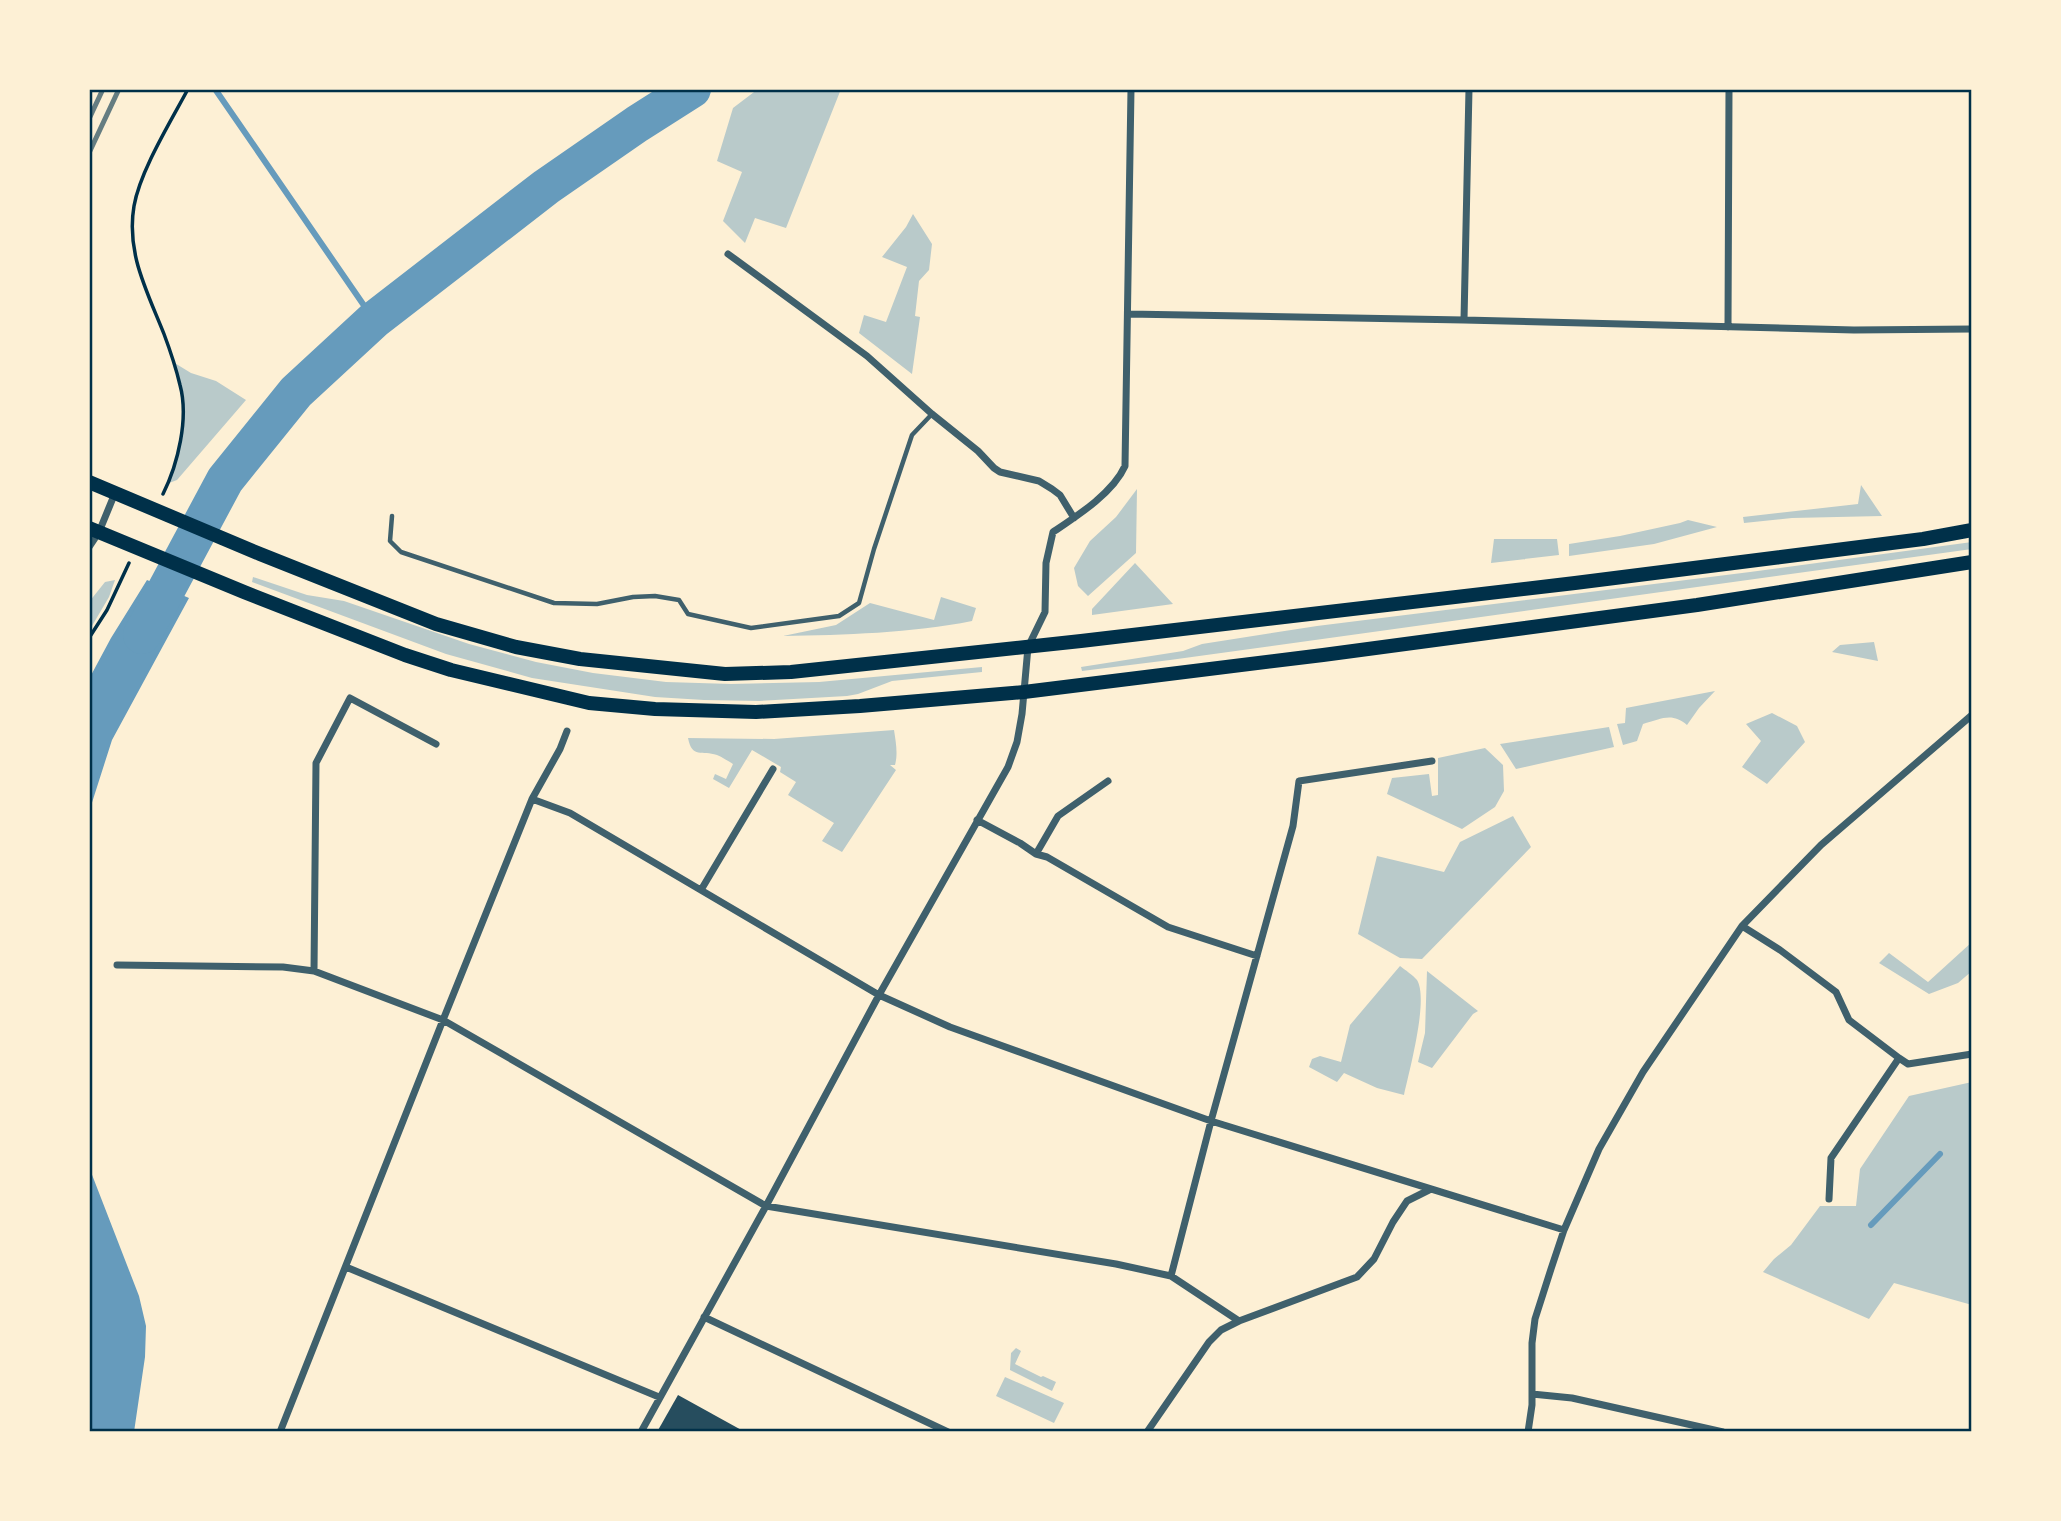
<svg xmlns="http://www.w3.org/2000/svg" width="2061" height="1521" font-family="'Noto Sans',sans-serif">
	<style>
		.green { fill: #b9caca }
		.water { fill: #669bbc }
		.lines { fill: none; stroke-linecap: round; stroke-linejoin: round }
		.stream { stroke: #669bbc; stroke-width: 6 }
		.river { stroke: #669bbc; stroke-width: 38 }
		.building { fill: #264d5e }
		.path { stroke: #003049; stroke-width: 3.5 }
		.service { stroke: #3f606c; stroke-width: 4.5 }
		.minor { stroke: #3f606c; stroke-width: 7 }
		.secondary { stroke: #003049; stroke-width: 14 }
		.rail { stroke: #657d81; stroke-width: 5 }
		.neatline { fill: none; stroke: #003049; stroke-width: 2.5 }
	</style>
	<rect width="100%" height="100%" fill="#fdf0d5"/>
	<path class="green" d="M 758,89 L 841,89 L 786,228 L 755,218 L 745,243 L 723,221 L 742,172 L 717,161 L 733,108 Z
		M 913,214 L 932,244 L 929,270 L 919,281 L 915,316 L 920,317 L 912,374 L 859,333 L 864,315 L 886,322 L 907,267 L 882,257 L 906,227 Z
		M 173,362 L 191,373 L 216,381 L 246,400 L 177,480 L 169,483 L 183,431 L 181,387 Z
		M 1861,485 L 1882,516 L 1792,518 L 1744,523 L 1743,517 L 1858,504 Z
		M 1137,489 L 1136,553 L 1088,596 L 1078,586 L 1074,568 L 1090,541 L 1116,517 Z
		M 1688,520 L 1717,527 L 1654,544 L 1569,556 L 1569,544 L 1620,536 L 1680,523 Z
		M 1494,539 L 1557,539 L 1559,555 L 1491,563 Z
		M 1972,542 L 1972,549 L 1170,660 L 1082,671 L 1081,667 L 1183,651 L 1202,644 L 1317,626 L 1750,572 Z
		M 1135,563 L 1173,604 L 1092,615 L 1092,609 Z
		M 253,577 L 307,595 L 344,601 L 469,644 L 536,662 L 593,673 L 666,682 L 731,684 L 819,682 L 982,667 L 982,672 L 892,681 L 858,694 L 847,696 L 759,701 L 704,700 L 655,697 L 532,678 L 446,654 L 252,582 Z
		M 115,580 L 109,597 L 89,631 L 89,602 L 105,582 Z
		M 941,597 L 976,608 L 972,621 C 912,633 844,635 783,636 L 836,625 L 870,603 L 934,620 Z
		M 1874,642 L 1878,661 L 1832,652 L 1840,645 Z
		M 1715,691 L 1699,708 L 1687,725 C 1672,712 1661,719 1643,724 L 1637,741 L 1623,745 L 1617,724 L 1625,723 L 1626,708 Z
		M 1772,713 L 1797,726 L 1805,742 L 1767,784 L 1742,767 L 1761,741 L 1746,724 Z
		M 1609,727 L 1614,747 L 1516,769 L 1500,744 Z
		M 894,730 C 896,743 898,754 895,765 L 890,765 L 896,770 L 842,852 L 822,841 L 834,823 L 788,795 L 796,782 L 780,772 L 781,767 L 752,750 L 729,788 L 713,779 L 715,774 L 726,779 L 733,764 C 728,761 722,757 717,755 C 702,750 692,759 688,738 L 774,739 Z
		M 1485,748 L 1503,765 L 1504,791 L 1495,807 L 1462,829 L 1387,794 L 1392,778 L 1429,774 L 1432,796 L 1438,795 L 1438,758 Z
		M 1513,816 L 1531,847 L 1422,959 L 1400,958 L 1358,934 L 1377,856 L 1444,872 L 1460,842 Z
		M 1972,942 L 1972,971 L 1958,983 L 1929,994 L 1879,963 L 1889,953 L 1928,982 Z
		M 1400,966 C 1405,970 1413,975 1417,980 C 1429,999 1409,1072 1404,1095 L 1377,1088 L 1344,1073 L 1337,1082 L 1309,1067 L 1312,1059 L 1320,1056 L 1341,1062 L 1350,1025 Z
		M 1427,971 L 1478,1011 L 1473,1014 L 1432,1068 L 1418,1062 L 1425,1033 Z
		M 1972,1082 L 1972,1305 L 1894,1283 L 1869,1319 L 1763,1272 L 1774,1259 L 1791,1245 L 1820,1206 L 1856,1206 L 1860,1169 L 1909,1096 Z
		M 1016,1348 L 1021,1351 L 1015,1364 L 1041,1377 L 1043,1376 L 1056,1382 L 1052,1391 L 1010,1370 L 1011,1353 Z
		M 1005,1377 L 1064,1403 L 1054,1423 L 996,1396 Z"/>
	<path class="water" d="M 147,580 L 189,598 L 112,740 L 89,812 L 89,679 L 111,638 Z
		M 89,1167 L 139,1296 L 146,1326 L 145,1357 L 134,1432 L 89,1432 Z"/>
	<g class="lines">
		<path class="stream" d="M 215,89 L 374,320
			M 1871,1225 L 1940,1154"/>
		<path class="river" d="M 142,635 L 225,480 L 296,392 L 374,320 L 546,187 L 637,124 L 692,89"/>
	</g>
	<path class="building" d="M 678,1395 L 745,1432 L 657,1432 Z"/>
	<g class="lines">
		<path class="path" d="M 163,494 C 178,464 189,418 180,385 C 176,368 170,350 164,334 C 147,291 126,253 134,206 C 140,171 171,121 188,89
			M 89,638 L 107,610 L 129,563"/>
		<path class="service" d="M 392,516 L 390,541 L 401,552 L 554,603 L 597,604 L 633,597 L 655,596 L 679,600 L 688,614 L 751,628 L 839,616 L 859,603 L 874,549 L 912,435 L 932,414"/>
		<path class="minor" d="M 728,254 L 867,356 L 932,414 L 978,451 L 994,468 L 1000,472 L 1039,481 L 1052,489 L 1060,495 L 1074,518
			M 1128,314 L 1464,320 L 1854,330 L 1972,329
			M 1464,320 L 1469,89
			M 1728,327 L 1729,89
			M 89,547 L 99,532 L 115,493
			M 532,799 L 570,813 L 879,995 L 950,1027 L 1211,1121 L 1564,1230
			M 977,820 L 1020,843 L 1036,854 L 1047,857 L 1168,927 L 1257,956
			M 1036,854 L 1058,816 L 1108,781
			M 701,890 L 773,769
			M 1742,926 L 1780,950 L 1836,992 L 1849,1020 L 1899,1058 L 1831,1158 L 1829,1199
			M 117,965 L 283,967 L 314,971 L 443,1020 L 766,1206 L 1116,1264 L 1171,1276 L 1239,1321
			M 314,971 L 316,763 L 350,698 L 436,744
			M 1899,1058 L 1908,1064 L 1972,1054
			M 346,1267 L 659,1397
			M 1171,1276 L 1211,1121 L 1293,826 L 1299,781 L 1432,761
			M 704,1317 L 948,1432
			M 1532,1394 L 1572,1398 L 1723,1432
			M 280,1432 L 443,1020 L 532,799 L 560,749 L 567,731
			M 641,1432 L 766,1206 L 879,995 L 1008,767 L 1017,742 L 1022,714 L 1028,647 L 1045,612 L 1046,563 L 1053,532 C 1077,516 1113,493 1125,466 L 1131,89
			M 1147,1432 L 1209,1342 L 1221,1330 L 1239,1321 L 1357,1277 L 1374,1259 L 1393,1222 L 1407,1201 L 1429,1190
			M 1528,1432 L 1532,1405 L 1532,1343 L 1535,1319 L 1551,1269 L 1564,1230 L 1599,1149 L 1643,1072 L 1742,926 L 1821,845 L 1972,715"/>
		<path class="secondary" d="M 89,482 L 260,554 L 436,624 L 516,647 L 580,659 L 725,674 L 791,672 L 1081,641 L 1575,583 L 1923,539 L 1972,530
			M 89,528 L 244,592 L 405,655 L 451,670 L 589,703 L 655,709 L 756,712 L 860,706 L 1024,692 L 1323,655 L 1697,605 L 1972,562"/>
		<path class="rail" d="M 89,119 L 103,89
			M 89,153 L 119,89"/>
	</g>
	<rect width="2061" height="1521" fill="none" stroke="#fdf0d5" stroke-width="182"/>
	<rect x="91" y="91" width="1879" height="1339" class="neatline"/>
</svg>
